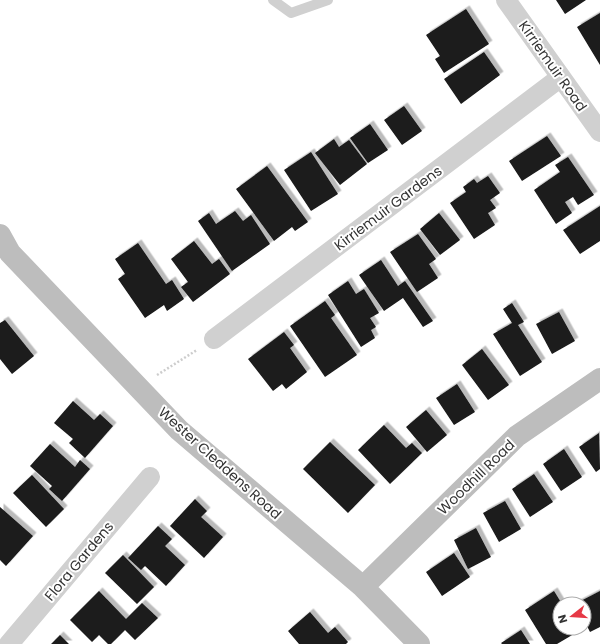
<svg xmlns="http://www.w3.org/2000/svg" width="600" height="644" font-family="Poppins,sans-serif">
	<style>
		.building { fill: #1a1a1a; filter: url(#shadow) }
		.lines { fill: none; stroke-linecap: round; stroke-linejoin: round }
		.path { stroke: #cdcdcd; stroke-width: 2.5; stroke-dasharray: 2 2; stroke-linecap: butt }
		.lane { stroke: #d0d0d0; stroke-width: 10 }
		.street { stroke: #d0d0d0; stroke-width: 20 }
		.secondary { stroke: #bdbdbd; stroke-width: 22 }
		.labels { text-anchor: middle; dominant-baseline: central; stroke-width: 4; stroke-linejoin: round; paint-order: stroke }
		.street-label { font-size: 14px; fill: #333; stroke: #fff }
	</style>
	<defs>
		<filter id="shadow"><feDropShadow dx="3.5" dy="-3.5" stdDeviation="0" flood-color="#0004"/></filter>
	</defs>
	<rect width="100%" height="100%" fill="#fff"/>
	<path class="building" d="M 556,0 L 586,0 L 565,14 Z
		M 466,9 L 489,44 L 444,73 L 435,59 L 440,56 L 426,35 Z
		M 600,13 L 600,65 L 577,27 Z
		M 484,52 L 500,75 L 461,104 L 444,79 Z
		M 404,106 L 422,131 L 402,145 L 384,120 Z
		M 370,124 L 388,150 L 368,163 L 350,138 Z
		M 547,136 L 561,156 L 522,181 L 509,161 Z
		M 334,139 L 339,147 L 349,140 L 367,164 L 340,185 L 315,153 Z
		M 311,152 L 338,194 L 311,211 L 284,170 Z
		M 568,157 L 594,195 L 578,205 L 573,197 L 565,202 L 572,213 L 556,224 L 534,190 L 560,172 L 555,165 Z
		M 267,166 L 308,222 L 295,231 L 292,227 L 274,241 L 236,189 Z
		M 488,176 L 500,193 L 490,200 L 496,208 L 488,213 L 495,225 L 474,239 L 450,203 L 466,192 L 463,187 L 474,179 L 477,183 Z
		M 600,206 L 600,241 L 580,254 L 563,230 Z
		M 235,211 L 243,221 L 251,215 L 270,244 L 232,271 L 198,221 L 209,213 L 216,224 Z
		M 439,213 L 460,240 L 440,255 L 420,229 Z
		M 418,234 L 436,259 L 429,264 L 438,278 L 417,292 L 390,252 Z
		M 194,241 L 212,264 L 219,259 L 230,274 L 193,302 L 181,287 L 188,282 L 171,259 Z
		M 138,243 L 166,284 L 172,280 L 184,299 L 167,311 L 164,305 L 145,318 L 118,279 L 125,274 L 115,259 Z
		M 381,260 L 398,286 L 405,281 L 433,321 L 423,327 L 403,298 L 384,311 L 359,275 Z
		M 348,281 L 356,294 L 364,289 L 379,313 L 370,318 L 376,327 L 371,330 L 375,338 L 361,347 L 328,295 Z
		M 325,301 L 335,315 L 331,318 L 357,355 L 325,377 L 290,326 Z
		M 512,303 L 524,322 L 518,325 L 542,362 L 520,376 L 493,334 L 512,323 L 503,309 Z
		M 559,312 L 575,341 L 552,354 L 536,324 Z
		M 5,320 L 34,356 L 12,374 L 0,359 L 0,323 Z
		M 284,332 L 294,345 L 290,348 L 307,372 L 286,389 L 282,384 L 273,391 L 248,359 Z
		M 482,349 L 509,385 L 488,400 L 462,365 Z
		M 457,384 L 475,412 L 454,425 L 436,398 Z
		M 73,401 L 94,420 L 100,414 L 113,426 L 85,458 L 69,443 L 73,439 L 54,423 Z
		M 426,410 L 447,435 L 427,452 L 406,427 Z
		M 384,425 L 406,448 L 412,443 L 422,453 L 390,484 L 358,450 Z
		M 599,433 L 600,469 L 596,472 L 579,447 Z
		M 330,442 L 375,485 L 348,513 L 303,469 Z
		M 50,444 L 75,467 L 80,460 L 90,469 L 62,501 L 49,489 L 52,486 L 30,466 Z
		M 564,449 L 582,477 L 561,491 L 543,464 Z
		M 534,474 L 553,502 L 530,517 L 512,489 Z
		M 32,475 L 64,509 L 46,527 L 13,493 Z
		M 195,499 L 207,511 L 201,517 L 223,537 L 204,558 L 170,526 Z
		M 505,501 L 521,529 L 499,542 L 483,513 Z
		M 0,507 L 33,536 L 6,566 L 0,560 Z
		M 158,526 L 172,539 L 165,546 L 185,565 L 166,586 L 145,566 L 141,570 L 128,558 Z
		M 476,528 L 491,557 L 468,569 L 454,540 Z
		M 454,553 L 470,577 L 442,596 L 426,572 Z
		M 123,555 L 154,587 L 137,604 L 105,573 Z
		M 99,591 L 126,619 L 142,603 L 158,618 L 135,640 L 125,630 L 111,644 L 108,644 L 99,635 L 92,642 L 70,620 Z
		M 554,591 L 562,604 L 560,604 L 560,628 L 577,628 L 579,631 L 557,644 L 546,644 L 525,610 Z
		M 600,591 L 600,627 L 590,632 L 584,620 L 584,604 L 575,604 Z
		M 310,612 L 328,633 L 335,627 L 348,642 L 346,644 L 299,644 L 288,631 Z
		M 521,630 L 530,644 L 502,644 L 501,643 Z
		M 60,635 L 69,644 L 51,644 Z"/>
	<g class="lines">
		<path class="path" d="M 157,375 L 197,350"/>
		<path class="lane" d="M 273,0 L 291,13 L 328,0"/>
		<path class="street" d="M 506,0 L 600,132
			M 214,339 L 561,77
			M 9,644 L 150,477"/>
		<path class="secondary" d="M 0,235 L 10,253 L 179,430 L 363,587 L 419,644
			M 363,587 L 517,436 L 600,379"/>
	</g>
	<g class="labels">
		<g class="street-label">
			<text transform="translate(553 66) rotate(55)">Kirriemuir Road</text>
			<text transform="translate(388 208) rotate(-37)">Kirriemuir Gardens</text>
			<text transform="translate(220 463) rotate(42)">Wester Cleddens Road</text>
			<text transform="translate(476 477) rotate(-44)">Woodhill Road</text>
			<text transform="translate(79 561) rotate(-50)">Flora Gardens</text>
		</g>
	</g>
	<g transform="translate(572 616) rotate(253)"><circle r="19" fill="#ffffff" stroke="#adadad"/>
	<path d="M0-3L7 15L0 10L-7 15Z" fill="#e63946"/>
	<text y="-6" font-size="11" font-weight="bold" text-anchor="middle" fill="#333333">N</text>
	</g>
</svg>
